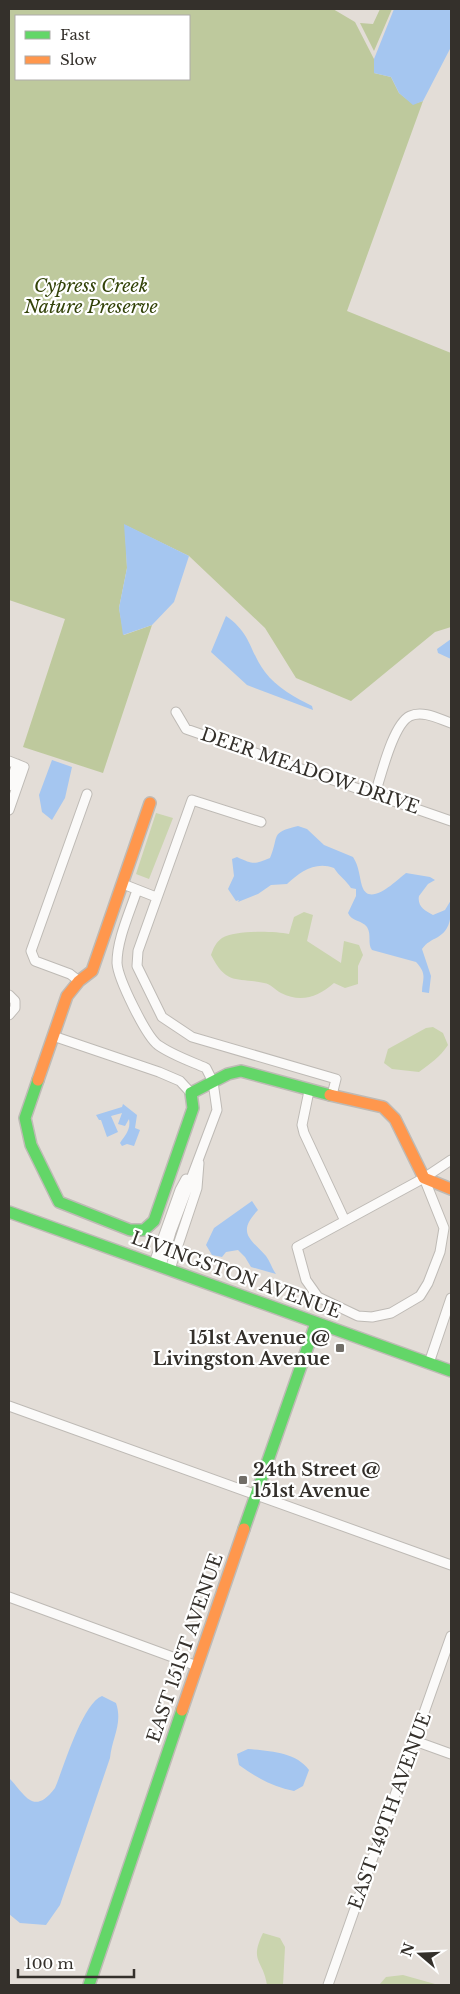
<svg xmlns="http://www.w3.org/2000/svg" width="460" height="1994" font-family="'Libre Baskerville',serif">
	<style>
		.green { fill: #cad4ae }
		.forest { fill: #bec99d; fill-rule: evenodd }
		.water { fill: #a5c6f0 }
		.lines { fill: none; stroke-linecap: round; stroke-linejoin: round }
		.street-casing { stroke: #bebab5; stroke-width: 11 }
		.fast-casing { stroke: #bebab5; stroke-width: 14 }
		.slow-casing { stroke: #bebab5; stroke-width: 14 }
		.street { stroke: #fbfaf9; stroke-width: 9 }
		.fast { stroke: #63d668; stroke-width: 11 }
		.slow { stroke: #ff974d; stroke-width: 11 }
		.poi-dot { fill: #716d67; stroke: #fff; stroke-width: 2 }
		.labels { text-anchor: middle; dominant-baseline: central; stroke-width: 4.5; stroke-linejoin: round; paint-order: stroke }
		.park-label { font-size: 18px; font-style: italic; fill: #324208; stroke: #fff }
		.street-label { font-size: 18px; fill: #34302b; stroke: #fff }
		.poi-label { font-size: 18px; font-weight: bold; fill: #34302b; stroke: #fff; text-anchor: end }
	</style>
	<rect width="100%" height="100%" fill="#e3ddd7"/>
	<path class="green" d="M 156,813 L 173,818 L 149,879 L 136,874 Z
		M 304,912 L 313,915 L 307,941 L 341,963 L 344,941 L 359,945 L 363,955 L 358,966 L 358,984 L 345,988 L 334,983 C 318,997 301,1003 281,993 C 275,990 271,984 264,983 C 236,977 227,986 211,955 C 213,949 216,942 222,938 C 236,930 273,931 289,934 L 294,917 Z
		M 433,1027 L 443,1033 L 448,1045 C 440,1057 430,1064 419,1072 L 392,1069 L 384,1063 L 388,1049 L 426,1028 Z
		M 263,1933 L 280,1938 L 285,1947 L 283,1985 L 267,1985 C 263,1959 249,1962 263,1933 Z
		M 403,1975 L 435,1984 L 434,1985 L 379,1985 L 386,1977 Z"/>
	<path class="forest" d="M 9,9 L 333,9 L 355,22 L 374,59 L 374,73 L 391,77 L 399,93 L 413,104 L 423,101 L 347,311 L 451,353 L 451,627 L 435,632 L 351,701 L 296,678 L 265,628 L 189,556 L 125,525 L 127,568 L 119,608 L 124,635 L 152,625 L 103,773 L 23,747 L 65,619 L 9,600 ZM 16,16 L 189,16 L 189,79 L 16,79 Z
		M 380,9 L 392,9 L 374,51 L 360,23 L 373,24 Z"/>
	<path class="water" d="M 394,9 L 451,9 L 451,47 L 423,101 L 413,105 L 399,93 L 391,77 L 374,73 L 374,59 Z
		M 124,524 L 189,556 L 174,602 L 152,625 L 123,635 L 119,608 L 127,568 Z
		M 226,616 C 252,634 249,651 265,672 C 276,687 296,698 312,706 L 313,710 L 247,685 L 211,652 Z
		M 451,639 L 451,659 L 438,653 L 437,649 Z
		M 52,760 L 72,767 L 65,798 L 52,820 L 42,812 L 39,795 Z
		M 298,826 L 307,829 L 324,845 L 353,857 C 359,866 359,875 362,886 C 369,908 396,881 406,873 L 430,877 L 435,880 L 428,884 L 419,896 C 417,906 425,911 433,915 L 445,910 L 451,900 C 451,914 452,929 438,937 C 432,940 426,943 422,949 L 431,976 L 429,993 L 422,992 C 422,979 428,975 416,962 L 372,950 C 367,943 372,935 367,927 C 362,920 352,922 348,913 L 356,896 L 356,889 L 351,888 C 346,880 339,876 334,868 C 315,861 300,872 287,884 L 271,885 L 258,894 L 238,902 L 239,900 L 236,901 L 228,889 L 234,876 L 232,859 L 237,857 C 254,865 255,864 270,858 C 280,835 269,833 298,826 Z
		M 123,1104 L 137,1115 L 135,1128 L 140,1130 L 134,1146 L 127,1144 L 122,1146 L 120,1143 C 125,1135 131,1130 129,1119 L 125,1126 L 118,1124 L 122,1113 L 111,1116 L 118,1132 L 107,1137 L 101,1120 L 99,1120 L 96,1115 L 122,1107 Z
		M 252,1201 L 258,1210 C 236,1233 251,1239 266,1256 C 270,1261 272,1269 276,1274 L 251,1267 L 245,1257 L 238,1250 L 226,1252 L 222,1257 L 212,1255 L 206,1245 L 214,1228 Z
		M 102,1696 L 116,1703 C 123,1723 112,1738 110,1758 L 60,1905 L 46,1925 L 20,1923 L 9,1914 L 9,1778 C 25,1794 33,1817 55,1788 C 64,1767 82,1704 102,1696 Z
		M 248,1749 C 269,1751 296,1752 309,1770 L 303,1786 L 294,1791 C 273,1787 257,1778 239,1765 L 237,1754 Z"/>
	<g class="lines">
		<defs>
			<path id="street" d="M 176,712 L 186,729 L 451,821
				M 9,761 L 24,767 L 9,810
				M 9,786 L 17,764
				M 375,794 C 381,776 393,724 410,716 C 423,710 439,719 451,723
				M 261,822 L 192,800 L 138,951 L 137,966 L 162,1017 L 192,1037 L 336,1079 L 332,1095
				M 123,884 L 156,897
				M 137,890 C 130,912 117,939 117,963 C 118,979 146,1036 158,1045 C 172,1055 190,1061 206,1068 L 213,1082 L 217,1110 L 171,1232 L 161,1266
				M 79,981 L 70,974 L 35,961 L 31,951 L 87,794
				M 9,995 L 15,1001 L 15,1008 L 9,1015
				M 53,1036 L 159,1072 L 180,1081 L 191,1093
				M 309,1091 L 302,1125 L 304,1133 L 345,1221
				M 424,1178 L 444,1228 L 440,1252 L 428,1283 L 420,1296 L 391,1313 L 372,1317 L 358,1316 L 318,1297 L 306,1280 L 297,1247 L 424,1178 L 451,1160
				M 154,1263 L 180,1190 L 186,1179
				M 170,1269 L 197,1188 L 199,1163
				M 429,1363 L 451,1298
				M 9,1406 L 451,1565
				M 9,1597 L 197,1666
				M 415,1741 L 451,1754
				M 328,1985 L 451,1636"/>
			<path id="fast" d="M 38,1080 L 25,1118 L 31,1145 L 59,1202 L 130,1230 L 144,1230 L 154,1221 L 193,1108 L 191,1093 L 228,1074 L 241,1071 L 330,1095
				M 9,1212 L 451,1371
				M 244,1529 L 316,1323
				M 89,1985 L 182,1710"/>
			<path id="slow" d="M 38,1080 L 67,996 L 79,981 L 92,971 L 150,803
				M 330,1095 L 383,1107 L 395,1119 L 424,1178 L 451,1189
				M 182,1710 L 244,1529"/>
		</defs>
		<use href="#street" class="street-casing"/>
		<use href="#fast" class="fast-casing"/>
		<use href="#slow" class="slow-casing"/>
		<use href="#street" class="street"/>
		<use href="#fast" class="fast"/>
		<use href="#slow" class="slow"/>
	</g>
	<g class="poi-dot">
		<rect x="335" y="1343" width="10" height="10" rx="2.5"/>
		<rect x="238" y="1475" width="10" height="10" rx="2.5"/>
	</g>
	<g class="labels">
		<g class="park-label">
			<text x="91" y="286">Cypress Creek<tspan x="91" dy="21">Nature Preserve</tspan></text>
		</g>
		<g class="street-label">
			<text transform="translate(310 771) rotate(19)">DEER MEADOW DRIVE</text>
			<text transform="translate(236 1275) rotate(20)">LIVINGSTON AVENUE</text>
			<text transform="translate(185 1648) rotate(-71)">EAST 151ST AVENUE</text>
			<text transform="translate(390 1811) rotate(-70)">EAST 149TH AVENUE</text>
		</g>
		<g class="poi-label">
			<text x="330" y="1338">151st Avenue @<tspan x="330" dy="21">Livingston Avenue</tspan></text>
			<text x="253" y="1470" text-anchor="start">24th Street @<tspan x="253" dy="21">151st Avenue</tspan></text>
		</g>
	</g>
	<rect width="460" height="1994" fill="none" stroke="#34302b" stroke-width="20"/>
	<rect x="15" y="15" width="175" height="65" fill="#ffffff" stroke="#aeacaa"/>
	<rect x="25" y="31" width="25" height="8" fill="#63d668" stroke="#aeacaa"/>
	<text x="60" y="40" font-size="15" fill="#34302b">Fast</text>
	<rect x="25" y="56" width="25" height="8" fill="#ff974d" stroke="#aeacaa"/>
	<text x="60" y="65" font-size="15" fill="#34302b">Slow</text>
	<g transform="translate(420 1954) rotate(289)" stroke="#ffffff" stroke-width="4" paint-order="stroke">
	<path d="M0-4L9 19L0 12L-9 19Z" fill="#34302b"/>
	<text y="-8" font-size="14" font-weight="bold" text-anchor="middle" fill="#34302b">N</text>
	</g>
	<path d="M18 1969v8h116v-8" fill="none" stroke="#34302b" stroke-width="2.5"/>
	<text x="25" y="1969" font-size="15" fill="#34302b" stroke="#ffffff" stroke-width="4" paint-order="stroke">100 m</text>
</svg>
